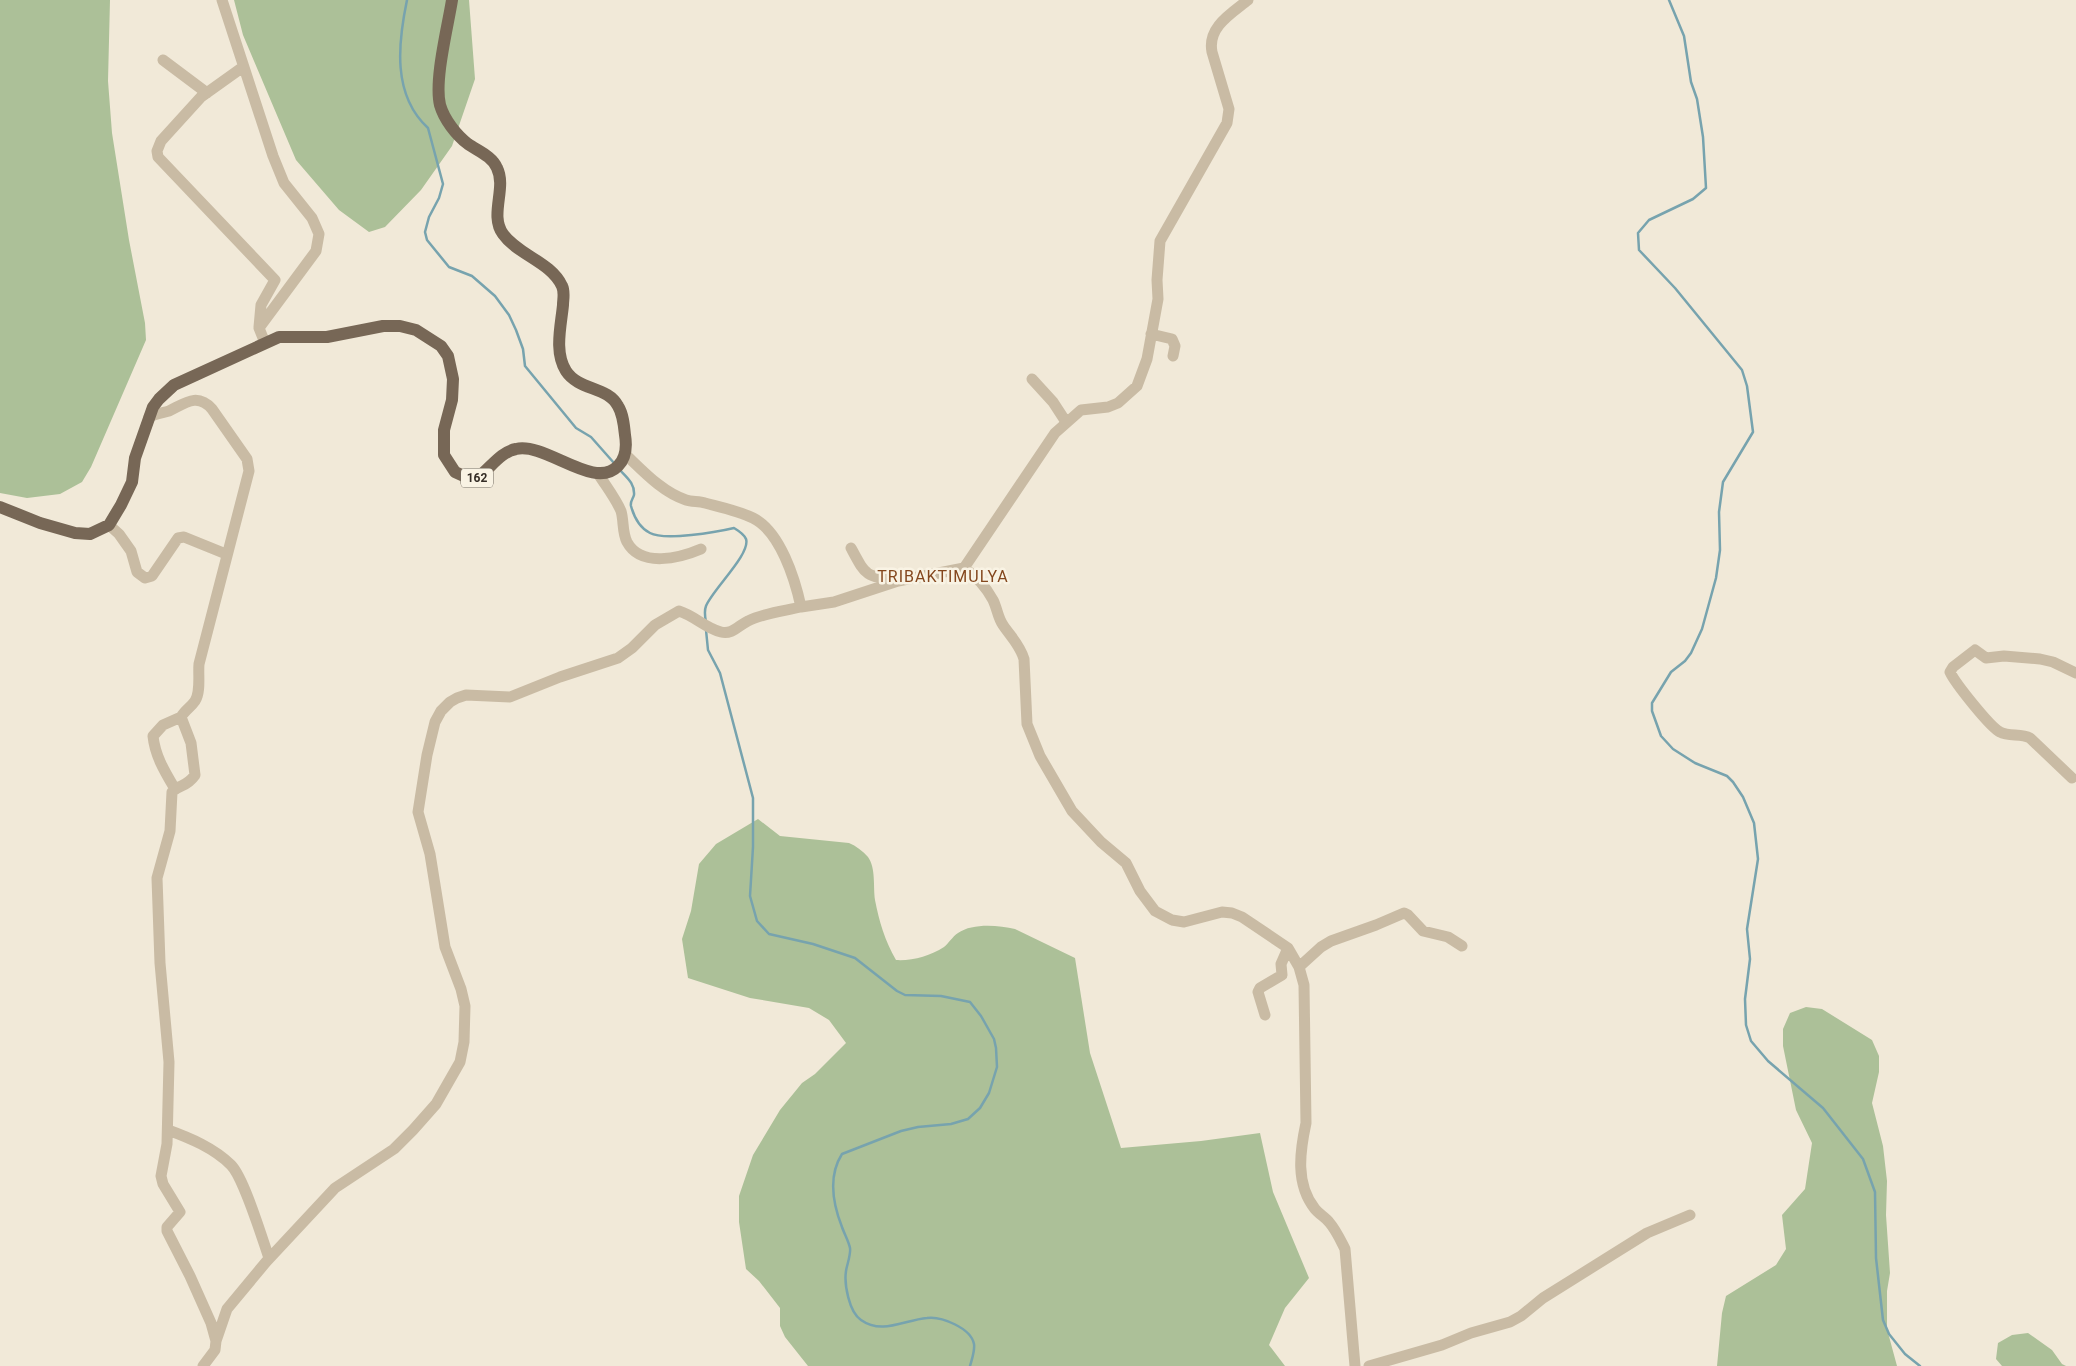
<svg xmlns="http://www.w3.org/2000/svg" width="2076" height="1366" font-family="Roboto,sans-serif">
	<style>
		.green { fill: #acc098 }
		.lines { fill: none; stroke-linecap: round; stroke-linejoin: round }
		.stream { stroke: #77a3ae; stroke-width: 2.5 }
		.minor { stroke: #c9bba4; stroke-width: 11 }
		.major { stroke: #776756; stroke-width: 12 }
		.labels { text-anchor: middle; dominant-baseline: central; stroke-width: 5; stroke-linejoin: round; paint-order: stroke }
		.shield { fill: #f9f3e4; stroke: #6f685f; stroke-width: 1 }
		.shield-label { font-size: 12px; font-weight: bold; fill: #342d26 }
		.quarter-label { font-size: 16px; letter-spacing: 1px; fill: #84471e; stroke: #f9f3e4 }
	</style>
	<rect width="100%" height="100%" fill="#f1e9d8"/>
	<path class="green" d="M 0,0 L 110,0 L 108,81 L 112,133 L 129,240 L 145,323 L 146,340 L 91,467 L 82,482 L 60,494 L 27,498 L 0,493 Z
		M 234,0 L 469,0 L 475,79 L 452,146 L 421,190 L 385,227 L 369,232 L 339,210 L 296,160 L 243,35 Z
		M 758,819 L 780,836 L 849,843 C 856,846 863,851 868,857 C 876,868 873,887 875,900 C 879,921 885,941 896,960 C 912,961 930,956 944,947 C 949,943 952,937 958,933 C 972,923 998,925 1015,929 L 1075,958 L 1090,1053 L 1121,1148 L 1201,1141 L 1260,1133 L 1273,1192 L 1309,1278 L 1285,1308 L 1269,1345 L 1285,1366 L 808,1366 L 785,1337 L 780,1326 L 780,1308 L 759,1281 L 746,1269 L 739,1222 L 739,1196 L 753,1155 L 780,1110 L 802,1083 L 815,1074 L 846,1043 L 829,1020 L 809,1008 L 750,998 L 688,978 L 682,939 L 691,911 L 699,864 L 716,844 Z
		M 1806,1007 L 1822,1009 L 1872,1040 L 1879,1056 L 1879,1072 L 1872,1103 L 1883,1146 L 1887,1181 L 1886,1215 L 1890,1273 L 1887,1291 L 1887,1329 L 1897,1366 L 1717,1366 L 1722,1313 L 1726,1296 L 1776,1265 L 1786,1249 L 1782,1215 L 1805,1189 L 1812,1143 L 1796,1110 L 1783,1046 L 1783,1029 L 1790,1013 Z
		M 2028,1333 L 2052,1350 L 2062,1364 L 2066,1366 L 2002,1366 L 1996,1359 L 1998,1343 L 2012,1335 Z"/>
	<g class="lines">
		<path class="stream" d="M 407,0 C 398,43 392,95 428,128 L 443,184 L 439,198 L 429,217 L 425,232 L 427,240 L 449,267 L 472,276 L 495,296 L 509,315 L 516,330 L 523,349 L 525,366 L 576,428 L 591,437 L 614,463
			M 1669,0 L 1684,36 L 1691,82 L 1697,99 L 1703,137 L 1706,188 L 1693,199 L 1649,220 L 1638,233 L 1639,250 L 1675,288 L 1742,370 L 1747,386 L 1753,432 L 1723,482 L 1719,512 L 1720,550 L 1716,578 L 1702,629 L 1691,653 L 1685,661 L 1671,672 L 1652,703 L 1652,711 L 1661,736 L 1673,749 L 1695,763 L 1727,776 L 1733,782 L 1743,797 L 1754,823 L 1758,859 L 1747,929 L 1750,959 L 1745,999 L 1746,1025 L 1751,1041 L 1768,1061 L 1823,1108 L 1863,1159 L 1875,1192 L 1876,1258 L 1883,1320 L 1889,1334 L 1905,1354 L 1920,1366
			M 619,469 C 626,477 635,483 634,495 C 633,499 630,501 631,506 C 634,517 640,528 650,533 C 665,541 717,532 734,528 C 739,531 744,534 746,539 C 751,554 712,590 706,606 C 704,611 705,617 706,622
			M 706,630 L 708,650 L 720,673 L 753,798 L 753,847 L 750,896 L 757,921 L 769,934 L 813,944 L 855,958 L 897,991 L 905,995 L 941,996 L 970,1002 L 981,1016 L 994,1039 L 996,1048 L 997,1067 L 989,1093 L 980,1108 L 968,1119 L 951,1124 L 918,1127 L 901,1131 L 842,1154 C 828,1176 833,1204 842,1227 C 844,1233 849,1242 850,1248 C 851,1255 847,1264 846,1271 C 844,1284 849,1312 861,1320 C 882,1335 904,1320 927,1318 C 941,1316 971,1328 974,1344 C 975,1351 972,1359 970,1366"/>
		<path class="minor" d="M 222,0 L 273,156 L 284,183 L 312,218 L 319,234 L 316,251 L 259,328 L 265,343
			M 163,60 L 207,93
			M 243,67 L 201,97 L 161,141 L 157,151 L 158,157 L 275,280 L 261,305 L 259,327
			M 1151,334 L 1172,339 L 1175,346 L 1173,356
			M 1032,379 L 1053,402 L 1066,422
			M 149,417 C 155,414 162,413 169,411 C 184,404 197,392 212,409 L 247,459 L 249,471 L 199,664 C 198,675 201,692 195,701 C 191,707 185,710 181,717 L 191,743 L 195,775 C 186,788 179,784 172,792 L 170,831 L 157,878 L 160,963 L 169,1062 L 167,1144 L 161,1176 L 163,1184 L 180,1212 L 167,1227 L 167,1231 L 190,1276 L 211,1323 L 216,1341 L 215,1350 L 203,1366
			M 625,454 C 643,471 662,492 686,500 C 692,502 699,501 705,503 C 720,507 739,511 753,518 C 780,531 795,579 801,607 L 834,602 L 898,581 L 964,568 L 1055,433 L 1081,410 L 1108,407 L 1118,403 L 1137,386 L 1147,359 L 1158,299 L 1157,280 L 1160,241 L 1227,123 L 1229,109 L 1212,52 C 1207,27 1232,13 1248,0
			M 599,475 C 606,486 616,499 621,511 C 624,521 622,532 627,542 C 641,568 680,558 701,549
			M 109,525 L 119,534 L 131,551 L 137,572 L 145,578 L 152,576 L 178,538 L 184,537 L 226,554
			M 851,548 C 866,576 865,576 897,581
			M 964,568 C 976,576 986,587 993,600 C 997,608 998,618 1003,625 C 1011,637 1020,645 1024,659 L 1027,724 L 1040,756 L 1072,811 L 1101,842 L 1126,863 L 1140,891 L 1155,911 L 1172,920 L 1184,922 L 1222,912 L 1232,913 L 1242,917 L 1288,948 L 1299,967 L 1304,985 L 1306,1123 C 1300,1151 1295,1184 1315,1209 C 1319,1214 1325,1217 1329,1222 C 1336,1230 1340,1239 1345,1249 L 1355,1366
			M 2072,778 L 2030,738 C 2021,733 2009,737 2000,732 C 1990,727 1955,683 1950,672 L 1953,667 L 1975,650 L 1986,658 L 2004,656 L 2040,659 L 2053,662 L 2076,673
			M 175,789 C 165,772 155,756 153,736 L 163,725 L 181,717
			M 1299,967 L 1321,947 L 1331,941 L 1376,925 L 1404,913 L 1408,915 L 1423,931 L 1448,937 L 1462,946
			M 1265,1015 L 1258,992 L 1260,988 L 1282,975 L 1281,964 L 1288,948
			M 168,1130 C 190,1138 214,1148 231,1165 C 244,1178 262,1238 269,1258
			M 216,1341 L 227,1309 L 266,1262 L 335,1188 L 394,1149 L 413,1130 L 436,1104 L 460,1062 L 464,1042 L 465,1006 L 461,989 L 445,947 L 430,854 L 418,812 L 427,755 L 435,722 L 441,711 L 450,702 L 457,698 L 466,695 L 510,697 L 560,677 L 618,658 L 632,648 L 655,625 L 679,611 C 695,616 705,628 721,632 C 732,635 739,625 748,621 C 763,613 784,611 801,607
			M 1369,1366 L 1442,1345 L 1471,1333 L 1510,1322 L 1521,1316 L 1543,1298 L 1647,1233 L 1690,1215"/>
		<path class="major" d="M 0,507 L 40,523 L 75,533 L 90,534 L 109,525 L 121,505 L 132,482 L 135,458 L 153,407 L 159,399 L 174,385 L 279,337 L 327,337 L 383,326 L 400,326 L 416,330 L 441,346 L 448,356 L 453,379 L 452,400 L 444,430 L 444,455 L 455,472 L 466,477 L 477,478 C 490,469 500,452 516,449 C 546,442 594,491 618,466 C 626,458 627,447 625,435 C 624,425 623,414 618,406 C 608,386 579,391 566,371 C 554,352 561,326 563,305 C 563,299 565,292 562,286 C 551,262 518,255 503,234 C 489,215 507,188 497,168 C 492,156 478,151 468,144 C 456,135 444,119 440,105 C 434,80 448,26 452,0"/>
	</g>
	<g class="labels">
		<rect class="shield" x="461" y="468.5" width="32" height="19" rx="4"/>
		<g class="shield-label">
			<text x="477" y="478">162</text>
		</g>
		<g class="quarter-label">
			<text x="943" y="576">TRIBAKTIMULYA</text>
		</g>
	</g>
</svg>
